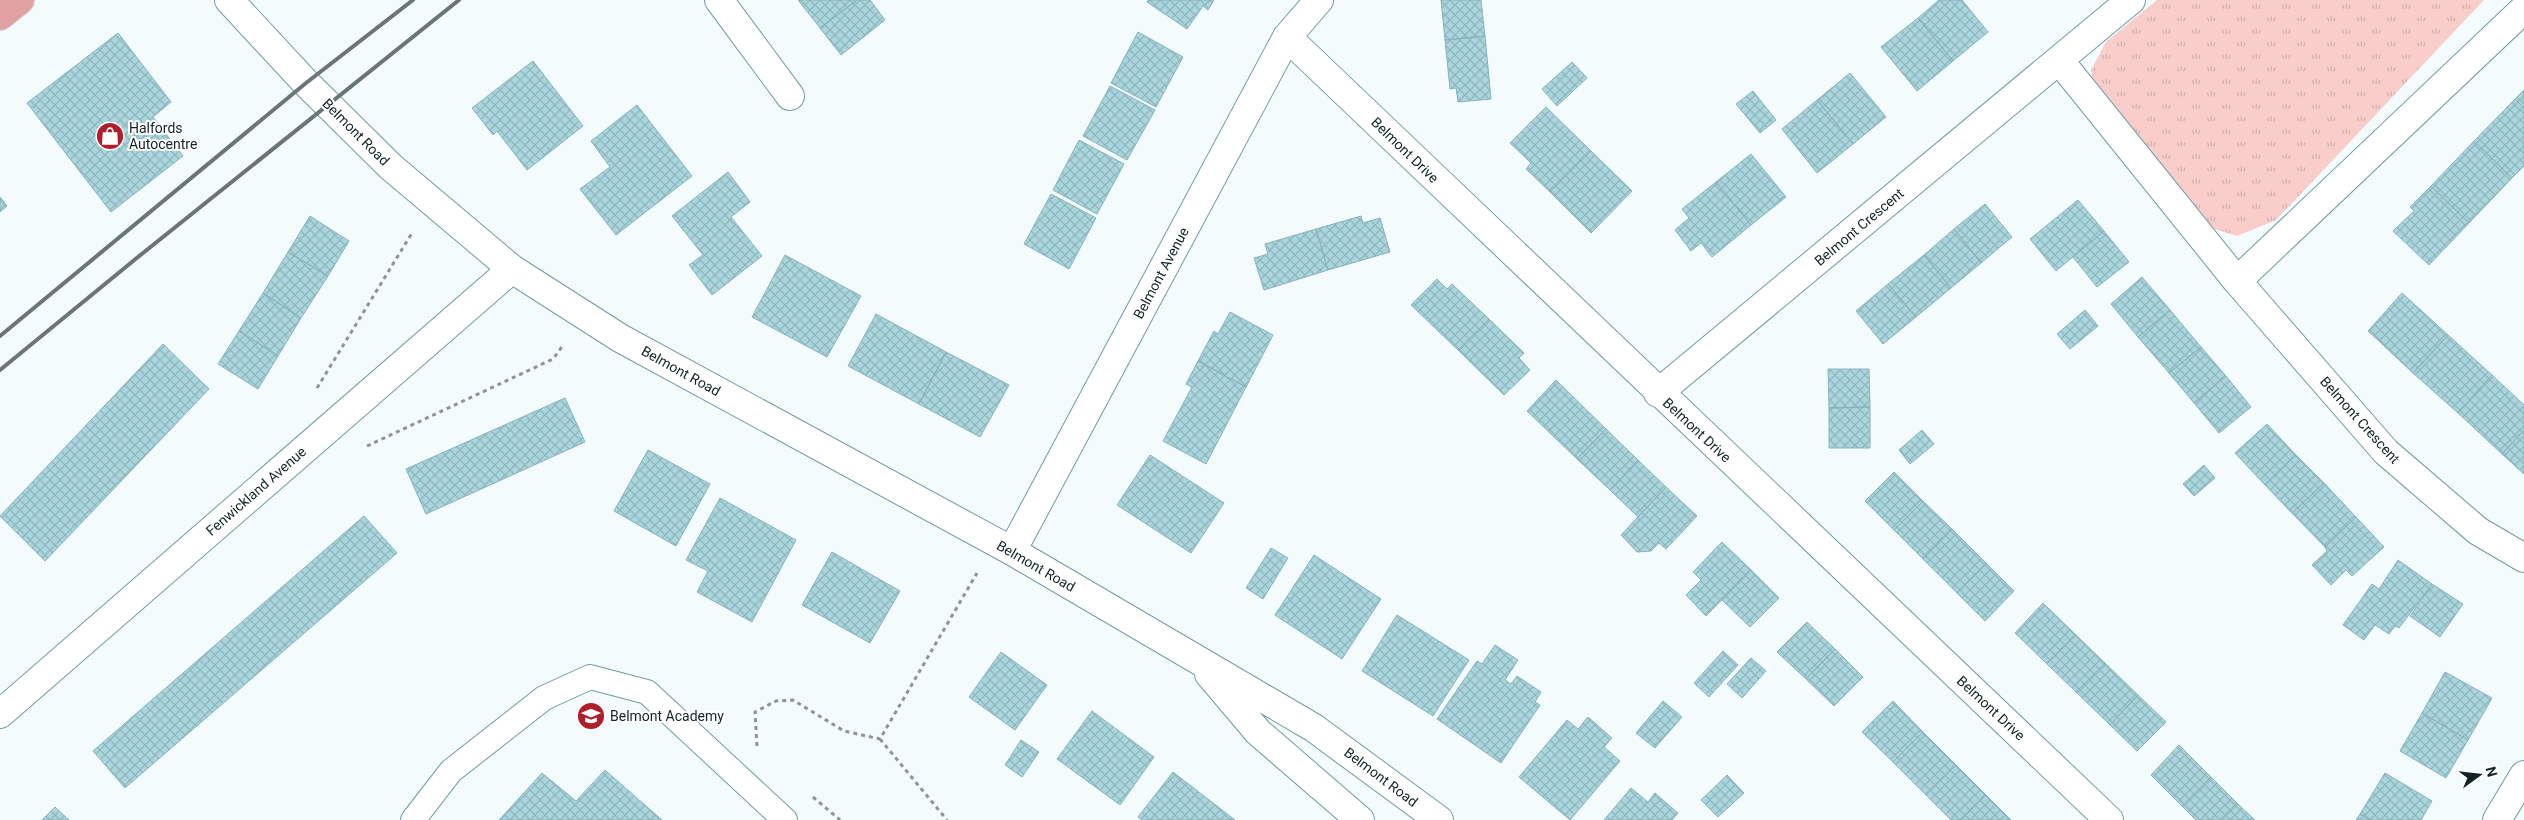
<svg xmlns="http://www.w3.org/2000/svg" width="2524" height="820" font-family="Roboto,sans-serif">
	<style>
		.grass { fill: url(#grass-tufts) }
		.building { fill: url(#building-cross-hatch); stroke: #88b3ba }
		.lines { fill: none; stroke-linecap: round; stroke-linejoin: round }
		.service-casing { stroke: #709ba2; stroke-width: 26 }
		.minor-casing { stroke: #709ba2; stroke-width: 30 }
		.tertiary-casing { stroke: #709ba2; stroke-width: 30 }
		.primary-casing { stroke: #d4d7d8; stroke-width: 30 }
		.path { stroke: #899598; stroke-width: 3; stroke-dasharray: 4 4; stroke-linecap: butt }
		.service { stroke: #fff; stroke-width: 24 }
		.minor { stroke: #fff; stroke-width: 28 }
		.tertiary { stroke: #fff; stroke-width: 28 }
		.primary { stroke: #e0a1a0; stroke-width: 28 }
		.rail { stroke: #687678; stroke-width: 4 }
		.labels { text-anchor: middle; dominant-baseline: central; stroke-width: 4; stroke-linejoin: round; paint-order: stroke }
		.poi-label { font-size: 14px; fill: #122326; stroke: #fff; text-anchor: start }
		.street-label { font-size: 14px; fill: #122326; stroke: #fff }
	</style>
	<defs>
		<pattern id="grass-tufts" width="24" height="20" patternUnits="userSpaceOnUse" patternTransform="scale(1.25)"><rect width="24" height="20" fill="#f8cdca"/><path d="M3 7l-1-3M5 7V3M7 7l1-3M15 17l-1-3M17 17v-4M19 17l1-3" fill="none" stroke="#d4b0ad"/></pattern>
		<pattern id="building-cross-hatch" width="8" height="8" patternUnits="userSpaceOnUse" patternTransform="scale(1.25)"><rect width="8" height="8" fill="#a9d5dc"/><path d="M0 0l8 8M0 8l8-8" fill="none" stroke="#90b7bd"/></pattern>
	</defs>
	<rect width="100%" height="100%" fill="#f3fbfd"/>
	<path class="grass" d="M 2157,0 L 2484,0 L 2276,220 L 2237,236 L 2196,223 L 2096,99 L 2091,70 L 2106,42 Z"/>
	<path class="building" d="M 798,0 L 857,0 L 820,28 Z
		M 857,0 L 870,0 L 885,20 L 841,55 L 820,28 Z
		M 1148,0 L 1214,0 L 1208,10 L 1203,6 L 1187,29 L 1147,2 Z
		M 1441,0 L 1481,0 L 1485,36 L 1445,40 Z
		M 1939,0 L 1962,0 L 1988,32 L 1953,61 L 1918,18 Z
		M 1918,18 L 1953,61 L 1917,91 L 1881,47 Z
		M 1138,32 L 1183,57 L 1156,107 L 1111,83 Z
		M 118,33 L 171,102 L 153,117 L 183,156 L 111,212 L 27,103 Z
		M 1485,36 L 1491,99 L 1458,102 L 1456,88 L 1450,89 L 1445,40 Z
		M 533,61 L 583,126 L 527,170 L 497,131 L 493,135 L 472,108 Z
		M 1572,62 L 1587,78 L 1557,106 L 1542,89 Z
		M 1850,73 L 1886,117 L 1853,144 L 1817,100 Z
		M 1110,86 L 1155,110 L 1127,160 L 1083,136 Z
		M 2524,90 L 2524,108 L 2515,99 Z
		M 1753,91 L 1776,120 L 1760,133 L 1736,104 Z
		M 2515,99 L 2524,108 L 2524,166 L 2512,178 L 2474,141 Z
		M 1817,100 L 1853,144 L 1817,173 L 1782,129 Z
		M 637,105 L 692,176 L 616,235 L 580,189 L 610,167 L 591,141 Z
		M 1546,107 L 1591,151 L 1550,192 L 1526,169 L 1531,163 L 1510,143 Z
		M 1079,140 L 1124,164 L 1097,214 L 1053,190 Z
		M 2474,141 L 2512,178 L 2469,223 L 2431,186 Z
		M 1591,151 L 1632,191 L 1591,233 L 1550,192 Z
		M 1751,154 L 1786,197 L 1751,225 L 1716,182 Z
		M 728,172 L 750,202 L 731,217 L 762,256 L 712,295 L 689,265 L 703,255 L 672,216 Z
		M 1716,182 L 1751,225 L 1712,257 L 1701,243 L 1691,251 L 1675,230 L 1689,218 L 1682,209 Z
		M 2431,186 L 2469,223 L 2429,265 L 2393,231 L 2414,211 L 2410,207 Z
		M 1051,194 L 1096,218 L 1069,269 L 1024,244 Z
		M 0,197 L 7,206 L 0,212 Z
		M 2078,200 L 2104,231 L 2056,271 L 2030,239 Z
		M 1985,204 L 2012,237 L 1981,263 L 1954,229 Z
		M 310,216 L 349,241 L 328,276 L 288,252 Z
		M 1361,216 L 1363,223 L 1380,218 L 1390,252 L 1328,270 L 1316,229 Z
		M 1316,229 L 1328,270 L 1264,290 L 1254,258 L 1268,254 L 1265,244 Z
		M 1954,229 L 1981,263 L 1951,288 L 1924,255 Z
		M 2104,231 L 2129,262 L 2097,287 L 2073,257 Z
		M 288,252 L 328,276 L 301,318 L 263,293 Z
		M 785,255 L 861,296 L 827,357 L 752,317 Z
		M 1924,255 L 1951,288 L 1916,317 L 1888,284 Z
		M 2142,277 L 2170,310 L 2138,337 L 2111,304 Z
		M 1437,279 L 1447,289 L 1452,284 L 1489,319 L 1458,350 L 1411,305 Z
		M 1888,284 L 1916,317 L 1883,344 L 1856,311 Z
		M 263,293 L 301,318 L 278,356 L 239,331 Z
		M 2402,293 L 2448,335 L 2413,373 L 2368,331 Z
		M 2085,310 L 2098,326 L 2070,349 L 2057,334 Z
		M 2170,310 L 2201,347 L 2169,373 L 2138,337 Z
		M 1230,312 L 1273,335 L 1246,387 L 1198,361 L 1214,331 L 1218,334 Z
		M 876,314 L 946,352 L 919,404 L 848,366 Z
		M 1489,319 L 1524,353 L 1519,358 L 1530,370 L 1504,395 L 1458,350 Z
		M 239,331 L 278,356 L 258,389 L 218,364 Z
		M 2448,335 L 2492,375 L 2458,413 L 2413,373 Z
		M 163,344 L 209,389 L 45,561 L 0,516 Z
		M 2201,347 L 2226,376 L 2194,403 L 2169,373 Z
		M 946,352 L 1009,385 L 980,437 L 919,404 Z
		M 1198,361 L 1246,387 L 1206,464 L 1163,441 L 1192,387 L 1186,384 Z
		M 1828,369 L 1869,369 L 1870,407 L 1829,408 Z
		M 2492,375 L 2524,405 L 2524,430 L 2502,454 L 2458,413 Z
		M 2226,376 L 2251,407 L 2219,433 L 2194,403 Z
		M 1556,380 L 1606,429 L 1577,459 L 1527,411 Z
		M 565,398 L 585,442 L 426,514 L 406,469 Z
		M 1870,407 L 1870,448 L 1829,448 L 1829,408 Z
		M 2267,424 L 2296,455 L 2265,485 L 2235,453 Z
		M 1606,429 L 1638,460 L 1610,490 L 1577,459 Z
		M 1922,430 L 1934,444 L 1910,464 L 1899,450 Z
		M 2524,430 L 2524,474 L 2502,454 Z
		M 648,450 L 710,484 L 676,546 L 614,511 Z
		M 1150,455 L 1224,503 L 1191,553 L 1117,505 Z
		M 2296,455 L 2324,483 L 2292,513 L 2265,485 Z
		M 1638,460 L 1666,487 L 1638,517 L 1610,490 Z
		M 2204,465 L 2215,478 L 2194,496 L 2183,484 Z
		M 1894,472 L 1923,501 L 1894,530 L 1865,501 Z
		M 2324,483 L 2356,517 L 2325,547 L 2292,513 Z
		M 1666,487 L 1697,516 L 1666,549 L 1659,543 L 1651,551 L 1637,552 L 1621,535 Z
		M 720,498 L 796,540 L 752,622 L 697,592 L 708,571 L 686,560 Z
		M 1923,501 L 1952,529 L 1923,559 L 1894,530 Z
		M 364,516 L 397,553 L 125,788 L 93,751 Z
		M 2356,517 L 2384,547 L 2352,576 L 2346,570 L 2331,585 L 2312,565 L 2327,551 L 2325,547 Z
		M 1952,529 L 1986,563 L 1957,593 L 1923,559 Z
		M 1722,542 L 1751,570 L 1706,616 L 1686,595 L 1701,580 L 1693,572 Z
		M 1271,548 L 1288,558 L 1263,599 L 1246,588 Z
		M 832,552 L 900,591 L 870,643 L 802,605 Z
		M 1314,555 L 1381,599 L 1342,659 L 1275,615 Z
		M 2398,560 L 2432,584 L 2399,628 L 2395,626 L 2389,634 L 2375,625 L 2364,640 L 2343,625 L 2372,584 L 2379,589 Z
		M 1986,563 L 2014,591 L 1985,621 L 1957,593 Z
		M 1751,570 L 1779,598 L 1750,627 L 1722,600 Z
		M 2432,584 L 2463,604 L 2440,637 L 2410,616 Z
		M 2043,603 L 2076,635 L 2047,664 L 2015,633 Z
		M 1397,615 L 1469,660 L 1433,716 L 1362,671 Z
		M 1807,622 L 1835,649 L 1806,679 L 1777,652 Z
		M 2076,635 L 2105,663 L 2076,692 L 2047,664 Z
		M 1495,645 L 1518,660 L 1505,680 L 1511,684 L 1517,676 L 1541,692 L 1535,702 L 1540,705 L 1501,763 L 1437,719 L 1477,661 L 1482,664 Z
		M 1835,649 L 1863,677 L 1834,706 L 1806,679 Z
		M 1723,651 L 1738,665 L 1709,697 L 1694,683 Z
		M 1001,652 L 1047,685 L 1015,730 L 969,697 Z
		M 1751,658 L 1766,671 L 1742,698 L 1727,684 Z
		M 2105,663 L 2138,695 L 2110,725 L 2076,692 Z
		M 2445,672 L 2492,698 L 2468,740 L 2422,713 Z
		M 2138,695 L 2166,722 L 2137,751 L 2110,725 Z
		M 1663,701 L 1682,717 L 1655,748 L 1636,733 Z
		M 1893,701 L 1923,732 L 1893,762 L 1862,732 Z
		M 1092,711 L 1154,757 L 1120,805 L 1057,759 Z
		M 2422,713 L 2468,740 L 2446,778 L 2400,751 Z
		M 1588,717 L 1612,738 L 1604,747 L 1620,761 L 1570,820 L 1519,777 L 1567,720 L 1578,729 Z
		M 1923,732 L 1956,765 L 1926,795 L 1893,762 Z
		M 1021,740 L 1039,752 L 1022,777 L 1005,765 Z
		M 2179,745 L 2211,777 L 2182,806 L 2151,775 Z
		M 1956,765 L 1986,795 L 1961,820 L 1951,820 L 1926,795 Z
		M 605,770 L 662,820 L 499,820 L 542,773 L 576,801 Z
		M 1173,772 L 1235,820 L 1142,820 L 1138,817 Z
		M 2385,773 L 2432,801 L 2421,820 L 2370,820 L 2360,814 Z
		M 1727,775 L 1744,793 L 1718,817 L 1701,800 Z
		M 2211,777 L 2238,804 L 2222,820 L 2196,820 L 2182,806 Z
		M 1631,788 L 1648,802 L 1655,793 L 1678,813 L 1672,820 L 1604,820 Z
		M 1986,795 L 2011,820 L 1961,820 Z
		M 2238,804 L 2255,820 L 2222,820 Z
		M 55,807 L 69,820 L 42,820 Z
		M 2360,814 L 2370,820 L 2356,820 Z"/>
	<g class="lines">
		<defs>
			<path id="service" d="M 413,820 L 451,771 L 544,698 L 590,677 L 647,692 L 785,820"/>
			<path id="minor" d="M 719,0 L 790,96
				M 1287,37 L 2109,820
				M 2059,60 L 2237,281 L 2386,452 L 2478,531 L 2524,558
				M 2237,281 L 2524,9
				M 1658,393 L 2131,0
				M 0,714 L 512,269
				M 2497,820 L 2524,775"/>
			<path id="tertiary" d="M 229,0 L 306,83 L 391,167 L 512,269 L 620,338 L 1012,551 L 1314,728 L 1439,820
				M 1012,551 L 1287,37 L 1319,0
				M 1209,674 L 1258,732 L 1360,820"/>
			<path id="primary" d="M 0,16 L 20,0"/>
		</defs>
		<use href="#service" class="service-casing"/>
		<use href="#minor" class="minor-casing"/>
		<use href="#tertiary" class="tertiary-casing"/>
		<use href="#primary" class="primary-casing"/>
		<path class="path" d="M 317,388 L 412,233
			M 367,446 L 553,359 L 564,344
			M 880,739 L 947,820
			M 757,746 L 755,712 L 776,701 L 793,700 L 844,731 L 880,739 L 977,573
			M 813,797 L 840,820"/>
		<use href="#service" class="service"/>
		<use href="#minor" class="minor"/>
		<use href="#tertiary" class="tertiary"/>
		<use href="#primary" class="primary"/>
		<path class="rail" d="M 0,336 L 306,83 L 413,0
			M 0,370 L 138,257 L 459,0"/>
	</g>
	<defs>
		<symbol id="shop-disc" viewBox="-11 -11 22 22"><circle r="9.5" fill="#b01d2b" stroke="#fff"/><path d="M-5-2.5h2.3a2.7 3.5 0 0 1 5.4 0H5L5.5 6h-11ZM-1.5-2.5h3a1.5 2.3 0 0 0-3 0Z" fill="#fff"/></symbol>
		<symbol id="school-disc" viewBox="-11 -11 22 22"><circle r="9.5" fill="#b01d2b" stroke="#fff"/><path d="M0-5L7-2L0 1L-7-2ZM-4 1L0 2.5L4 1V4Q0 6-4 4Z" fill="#fff"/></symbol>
	</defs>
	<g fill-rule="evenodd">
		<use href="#shop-disc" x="94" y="120" width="32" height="32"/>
		<use href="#school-disc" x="575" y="700" width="32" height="32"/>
	</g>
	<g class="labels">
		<g class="poi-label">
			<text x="129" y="128">Halfords<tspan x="129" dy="16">Autocentre</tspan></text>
			<text x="610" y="716">Belmont Academy</text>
		</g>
		<g class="street-label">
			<text transform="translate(356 132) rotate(45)">Belmont Road</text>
			<text transform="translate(1405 150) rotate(44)">Belmont Drive</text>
			<text transform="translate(1859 227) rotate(-40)">Belmont Crescent</text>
			<text transform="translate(1161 273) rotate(-62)">Belmont Avenue</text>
			<text transform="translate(681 371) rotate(29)">Belmont Road</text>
			<text transform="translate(2360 420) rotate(48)">Belmont Crescent</text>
			<text transform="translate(1697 430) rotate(43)">Belmont Drive</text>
			<text transform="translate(256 491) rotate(-41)">Fenwickland Avenue</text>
			<text transform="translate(1036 566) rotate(30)">Belmont Road</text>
			<text transform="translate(1991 708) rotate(43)">Belmont Drive</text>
			<text transform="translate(1381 777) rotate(37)">Belmont Road</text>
		</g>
	</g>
	<g transform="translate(2479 775) rotate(75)" stroke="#ffffff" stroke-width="4" paint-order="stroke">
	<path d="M0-4L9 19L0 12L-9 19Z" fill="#122326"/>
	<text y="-8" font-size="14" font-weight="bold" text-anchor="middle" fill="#122326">N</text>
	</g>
</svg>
